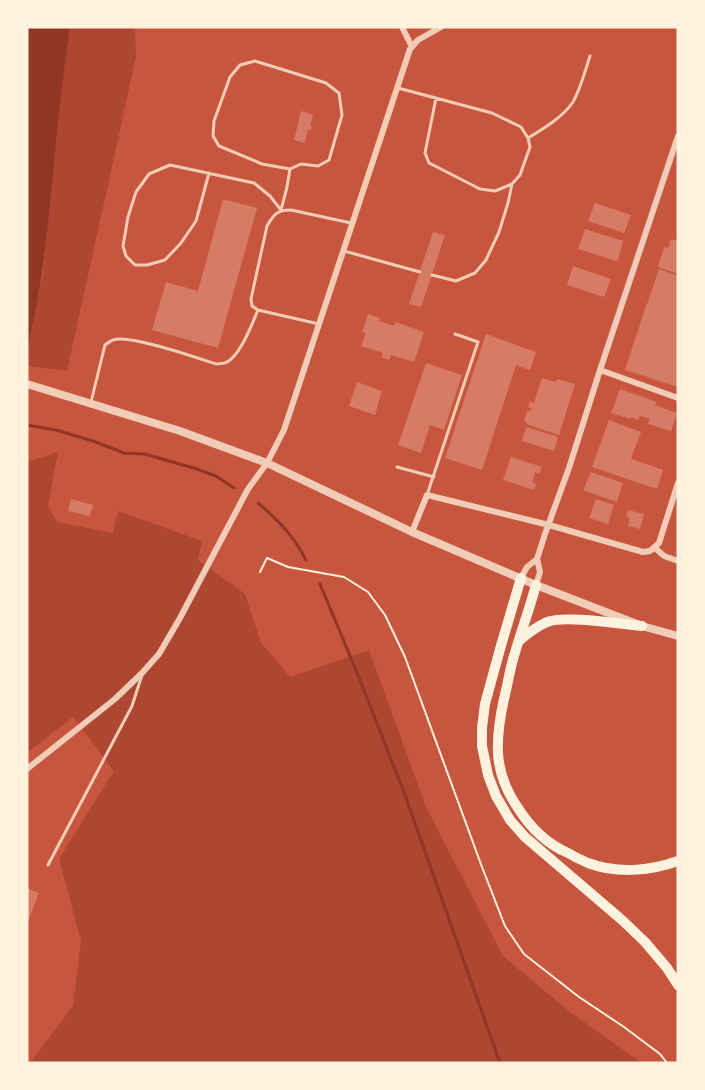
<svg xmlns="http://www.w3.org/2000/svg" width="705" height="1090" font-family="Quicksand,sans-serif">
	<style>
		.green { fill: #ae4732 }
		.water { fill: #8f3625 }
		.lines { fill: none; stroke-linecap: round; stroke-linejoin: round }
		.stream { stroke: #8f3625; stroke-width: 3 }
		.building { fill: #d67c66 }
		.path { stroke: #fff3e0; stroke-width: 2 }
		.service { stroke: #f1ccb7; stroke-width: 3 }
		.minor { stroke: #f1ccb7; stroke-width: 6 }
		.tertiary { stroke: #f1ccb7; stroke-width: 8 }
		.motorway { stroke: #fff3e0; stroke-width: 10 }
	</style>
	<rect width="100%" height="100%" fill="#c8553d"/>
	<path class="green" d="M 70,27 L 135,27 L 136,57 L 67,371 L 27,366 L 27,338 L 32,327 L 43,272 L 59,106 Z
		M 58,452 L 48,506 L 57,522 L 113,533 L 118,511 L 202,541 L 198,560 L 245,594 L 261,643 L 290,677 L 369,650 L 426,807 L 503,956 L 571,1013 L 642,1063 L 30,1063 L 73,1006 L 81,941 L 59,859 L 114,771 L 73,717 L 27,753 L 27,462 Z"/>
	<path class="water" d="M 27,27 L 70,27 C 63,76 57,125 53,174 C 47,233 42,290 27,348 Z"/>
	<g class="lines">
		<path class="stream" d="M 27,425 L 56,430 L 93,441 L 124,453 L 145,454 L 197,469 L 216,476 L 234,488
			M 258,503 C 279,521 293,535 306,560
			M 320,584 L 358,675 L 405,795 L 500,1063"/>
	</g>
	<path class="building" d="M 301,111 L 313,115 L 310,126 L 312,126 L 311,130 L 308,130 L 305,143 L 294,140 Z
		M 223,199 L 257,208 L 218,348 L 152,330 L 166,282 L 198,291 Z
		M 595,203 L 631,215 L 624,233 L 588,221 Z
		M 585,229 L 623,241 L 618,260 L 616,261 L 578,249 Z
		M 433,232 L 445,235 L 421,307 L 409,304 Z
		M 671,239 L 678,241 L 678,274 L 658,267 L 664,247 L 668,248 Z
		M 573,266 L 611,279 L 604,297 L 567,285 Z
		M 659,269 L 678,276 L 678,387 L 625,370 L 647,303 L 649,303 L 648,301 Z
		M 368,314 L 380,318 L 379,321 L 394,326 L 396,322 L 424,332 L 414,362 L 391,355 L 389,360 L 381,357 L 383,353 L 361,346 L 366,333 L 362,332 Z
		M 486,334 L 536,352 L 530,370 L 516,365 L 482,470 L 445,458 Z
		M 426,363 L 462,375 L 444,430 L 430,425 L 421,453 L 398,445 Z
		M 542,378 L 556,382 L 557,379 L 575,384 L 559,435 L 526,424 L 527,422 L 524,421 L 527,411 L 530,412 L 532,408 L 528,407 L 530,402 L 534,403 Z
		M 357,382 L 382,391 L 375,415 L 349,406 Z
		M 620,389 L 657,402 L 655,405 L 677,413 L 671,431 L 648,424 L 650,419 L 640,416 L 638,420 L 631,417 L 631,419 L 611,413 Z
		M 609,420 L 641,432 L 631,459 L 663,470 L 657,489 L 592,467 Z
		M 526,427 L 558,437 L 554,451 L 522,441 Z
		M 511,457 L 542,467 L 539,474 L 535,472 L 532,482 L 536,484 L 534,490 L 503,480 Z
		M 591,472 L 623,483 L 617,502 L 583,490 Z
		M 71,499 L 93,505 L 90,516 L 68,511 Z
		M 596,499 L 614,505 L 608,524 L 589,518 Z
		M 628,510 L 644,514 L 640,529 L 628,526 L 630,518 L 626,517 Z
		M 27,888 L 39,893 L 27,924 Z"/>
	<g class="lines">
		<path class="path" d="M 260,572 L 267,558 L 288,567 L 344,577 L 368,592 L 385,615 L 405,657 L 482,867 L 505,926 L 524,954 L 579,997 L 624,1027 L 660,1054 L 667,1063"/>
		<path class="service" d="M 398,88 L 492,113 L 521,127 L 528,138 L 530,147 L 520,175 L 512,184 L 495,191 L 480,189 L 429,163 L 425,153 L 436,98
			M 528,138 C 543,129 563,117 573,102 C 581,88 585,71 590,56
			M 209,173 L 196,221 L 181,243 L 165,260 L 147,265 L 135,265 L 126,256 L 123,246 L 128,217 L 136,192 L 149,174 L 170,165 L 254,183 L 270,196 L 281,210
			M 281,210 L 287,187 L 290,169 L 301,164 L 318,166 L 329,160 L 342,115 L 339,93 L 326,83 L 255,61 L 240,65 L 230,77 L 214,121 L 213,136 L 219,146 L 262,164 L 290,169
			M 344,251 L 420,272
			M 432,275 L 456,281 L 475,273 L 486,260 L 499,232 L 508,203 L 512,184
			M 319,324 L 258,310 L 252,306 L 251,299 L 267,226 C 274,214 277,210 291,210 L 351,223
			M 91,402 L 105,345 C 106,344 112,340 113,340 C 129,334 197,358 216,364 C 218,364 224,363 225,363 C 240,357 252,324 258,310
			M 397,467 L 434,477
			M 427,495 L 478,342 L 455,334
			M 48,865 L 132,706 L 142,675"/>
		<path class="minor" d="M 402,27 L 412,47
			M 600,370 L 678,398
			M 412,532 L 427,495 L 549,525 L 643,552 L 650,551 L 659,543 L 678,483
			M 655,548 L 664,556 L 678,561
			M 521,578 L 527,567 L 537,559
			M 536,585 L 540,572 L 537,559 L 545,534 L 569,468 L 600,370 L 678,136
			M 27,769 L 115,699 L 142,673 L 159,654 L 180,618 L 248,489 L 267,463 L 284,430 L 410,49 L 418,40 L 441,27"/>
		<path class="tertiary" d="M 27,384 L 180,431 L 267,463 L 412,532 L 536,585 L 642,626 L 678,636"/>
		<path class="motorway" d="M 521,578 L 500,649 L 485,704 L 482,728 L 482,746 L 488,775 L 496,796 L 510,820 L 525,837 L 622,920 L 645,942 L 667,968 L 678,985
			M 536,585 C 529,611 519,637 512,663 C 509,675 507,687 504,699 C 500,717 497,734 498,753 C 499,773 507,792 518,808 C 530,827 547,844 568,853 C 575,857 581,860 588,863 C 617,874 650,871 678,861
			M 519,641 C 528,633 536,627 547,622 C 565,615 620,624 642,626"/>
	</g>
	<rect width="705" height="1090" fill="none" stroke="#fff3e0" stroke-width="57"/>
</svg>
